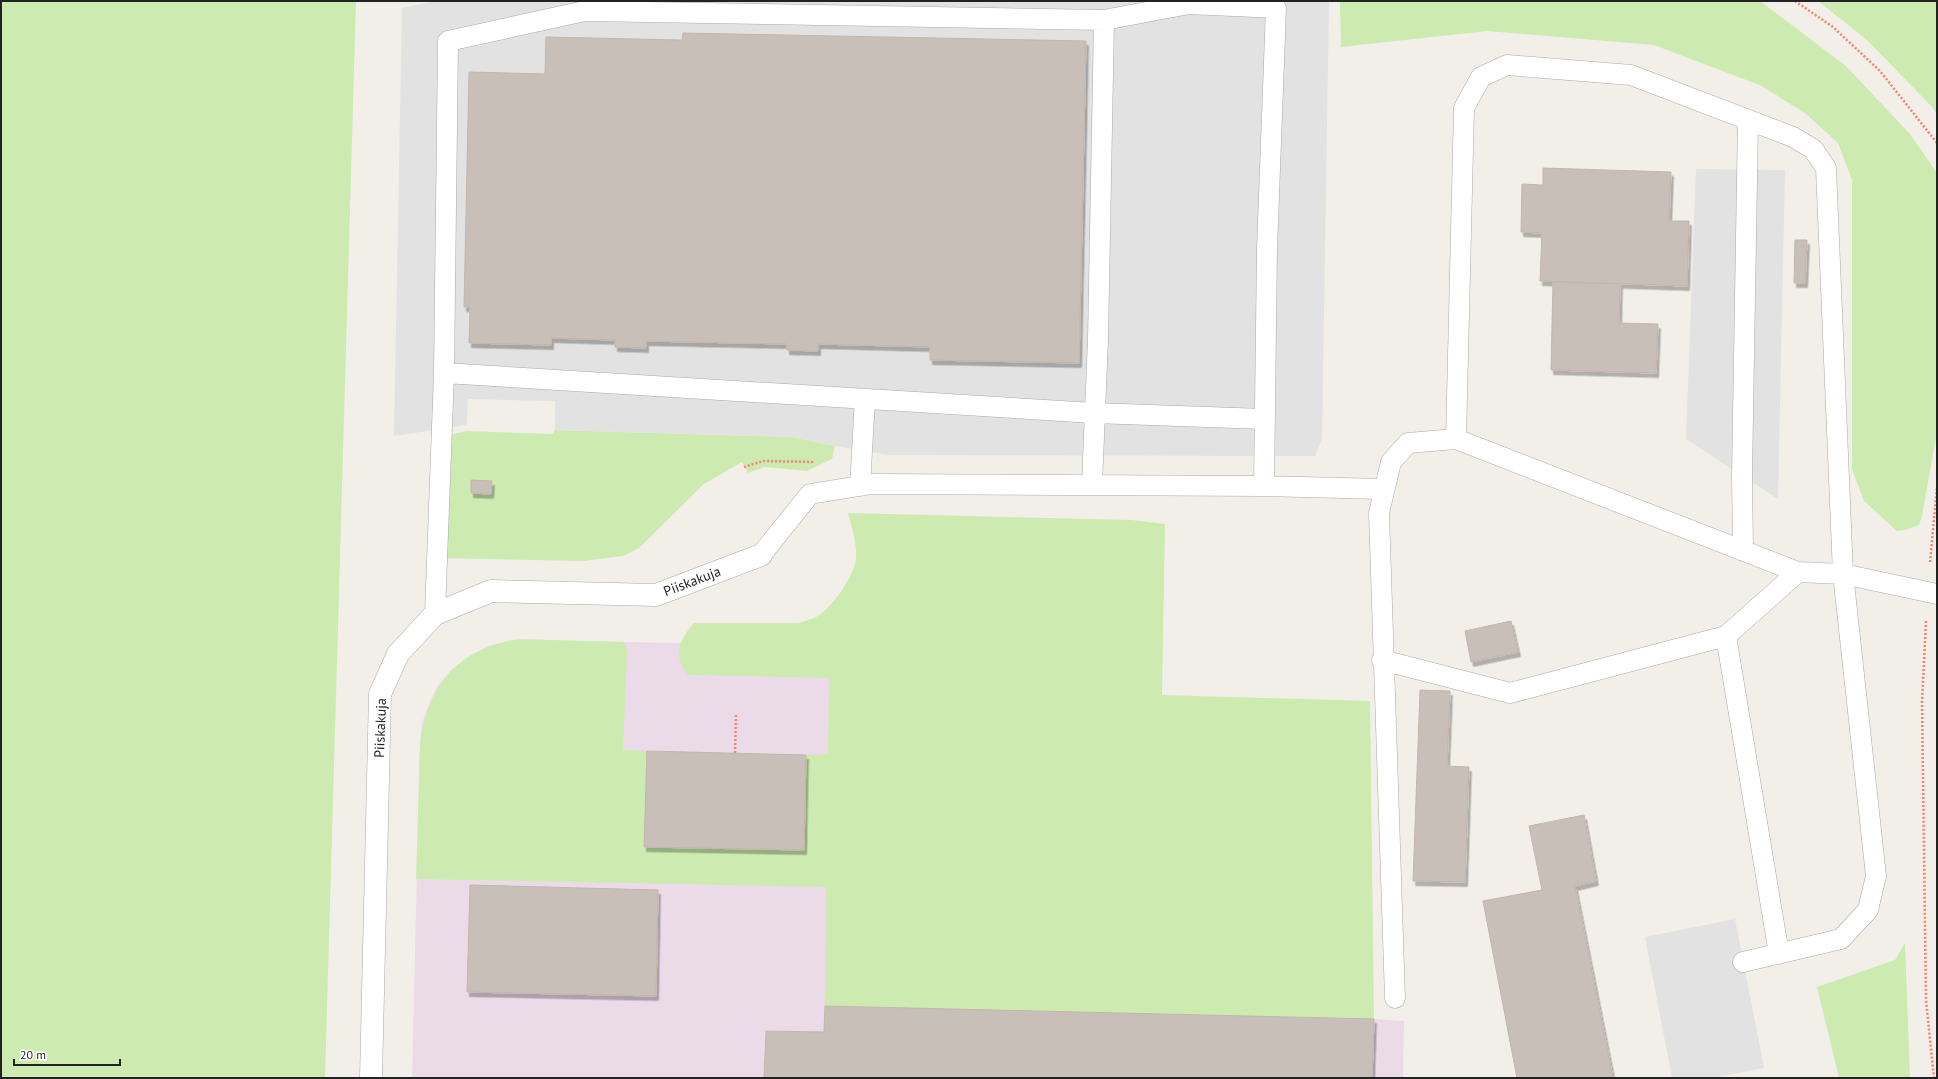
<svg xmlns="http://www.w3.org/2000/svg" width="1938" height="1079" font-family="'PT Sans',sans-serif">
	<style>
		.industrial { fill: #ebdbe8 }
		.grass { fill: #cdebb0 }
		.parking { fill: #e2e2e2 }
		.building { fill: #c7bfb8; stroke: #c4b6ab; filter: url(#shadow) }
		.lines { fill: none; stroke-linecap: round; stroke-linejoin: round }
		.service-casing { stroke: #a9a9a9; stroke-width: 21 }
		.minor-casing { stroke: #a9a9a9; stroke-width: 23 }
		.path { stroke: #fa8072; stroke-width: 2.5; stroke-dasharray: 2 2; stroke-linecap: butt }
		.service { stroke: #fff; stroke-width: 20 }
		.minor { stroke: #fff; stroke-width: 22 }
		.labels { text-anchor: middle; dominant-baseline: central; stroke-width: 3; stroke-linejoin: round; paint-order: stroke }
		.street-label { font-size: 14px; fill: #222; stroke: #fff }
	</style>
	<defs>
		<filter id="shadow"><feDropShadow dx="2.5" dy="4.5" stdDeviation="0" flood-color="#0004"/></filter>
	</defs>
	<rect width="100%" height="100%" fill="#f2efe9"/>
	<path class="industrial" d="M 529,640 L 829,646 L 1374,1019 L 1404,1021 L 1403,1078 L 412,1078 L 420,744 L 422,723 L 429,704 L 438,685 L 452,669 L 470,656 L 489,646 L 509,641 Z"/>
	<path class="grass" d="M 1,1 L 356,1 L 325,1078 L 1,1078 Z
		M 1340,1 L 1760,1 L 1846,66 L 1910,134 L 1937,173 L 1937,432 L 1922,516 L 1919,525 L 1905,530 L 1897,531 L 1864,501 L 1852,469 L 1852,180 L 1838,143 L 1806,114 L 1762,86 L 1654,45 L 1487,31 L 1341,47 Z
		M 1818,1 L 1937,1 L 1937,115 L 1932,107 L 1867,40 Z
		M 555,430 L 792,437 L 835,446 L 832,459 L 807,471 L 765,467 L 748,473 L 742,462 L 704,484 L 639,548 L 623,556 L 583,561 L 440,558 L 446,436 L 466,431 L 552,434 Z
		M 848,513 L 1132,520 L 1165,524 L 1162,695 L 1370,701 L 1374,1019 L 825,1006 L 826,887 L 416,879 L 420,744 C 426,692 454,652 508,641 C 521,638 536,640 550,640 C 575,641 599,641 624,642 L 627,651 L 623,750 L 647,751 L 644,847 L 804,850 L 806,755 L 828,754 L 829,678 L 688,675 C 672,655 679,640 694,623 L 799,623 C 804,621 809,620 814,618 C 830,611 854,577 856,559 C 857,543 852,528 848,513 Z
		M 1905,943 L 1910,1078 L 1839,1078 L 1817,987 L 1895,960 Z"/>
	<path class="parking" d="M 435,1 L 1329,1 L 1322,438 L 1315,456 L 889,455 L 835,446 L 792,437 L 555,430 L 555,401 L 468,399 L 467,425 L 394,436 L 402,8 Z
		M 1696,169 L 1785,170 L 1778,499 L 1686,439 Z
		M 1735,919 L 1764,1068 L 1712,1078 L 1672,1078 L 1645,937 Z"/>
	<path class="building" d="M 683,33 L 1086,41 L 1079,363 L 930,360 L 930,347 L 818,344 L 818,351 L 787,350 L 787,344 L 646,341 L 646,348 L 615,347 L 615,340 L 551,338 L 551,345 L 469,343 L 470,307 L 464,307 L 469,72 L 545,74 L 546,37 L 682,40 Z
		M 1543,168 L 1671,172 L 1669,221 L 1689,221 L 1687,286 L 1540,281 L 1542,233 L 1521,232 L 1522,184 L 1543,185 Z
		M 1795,240 L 1807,240 L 1805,283 L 1794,283 Z
		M 1553,282 L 1620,284 L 1619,323 L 1658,324 L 1656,373 L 1551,370 Z
		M 471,480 L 492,481 L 491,494 L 471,493 Z
		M 1511,621 L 1518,652 L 1471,662 L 1465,631 Z
		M 1420,690 L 1450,691 L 1447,766 L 1469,767 L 1465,882 L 1413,881 Z
		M 647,751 L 806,755 L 804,850 L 644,847 Z
		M 1584,815 L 1596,881 L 1575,886 L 1613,1078 L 1517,1078 L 1483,901 L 1542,890 L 1529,826 Z
		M 470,885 L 658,890 L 656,996 L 467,992 Z
		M 825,1006 L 1374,1019 L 1372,1078 L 764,1078 L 766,1031 L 824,1032 Z"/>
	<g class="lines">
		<defs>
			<path id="service" d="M 444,373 L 1094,413 L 1264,419
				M 1092,485 L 1098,339 L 1104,20
				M 860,486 L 865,399
				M 1743,551 L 1742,475 L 1748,120
				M 761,555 L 810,494 L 872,484 L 1264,486 L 1384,489
				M 435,614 L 444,373 L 448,41 L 585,11 L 1104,20 L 1189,4 L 1276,8 L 1267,249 L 1264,486
				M 1726,636 L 1779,954
				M 1382,660 L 1510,693 L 1726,636 L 1798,572 L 1843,574 L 1937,594
				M 1743,962 L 1841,939 L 1868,910 L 1876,876 L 1843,574 L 1826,168 L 1813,149 L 1793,137 L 1631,75 L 1507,65 L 1481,77 L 1464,108 L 1456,439 L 1798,572
				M 1395,998 L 1379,513 L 1391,462 L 1408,443 L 1456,439"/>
			<path id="minor" d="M 371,1078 L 380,694 L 398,654 L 435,614 L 491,591 L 656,595 L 761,555"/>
		</defs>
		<use href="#service" class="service-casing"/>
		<use href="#minor" class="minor-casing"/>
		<path class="path" d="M 1795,1 L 1833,27 L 1880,71 L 1937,143
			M 744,467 L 763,461 L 815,462
			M 1930,562 L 1937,487
			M 1926,621 L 1922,702 L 1926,1001 L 1934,1078
			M 735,753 L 736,715"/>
		<use href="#service" class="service"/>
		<use href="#minor" class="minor"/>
	</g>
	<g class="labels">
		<g class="street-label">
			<text transform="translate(692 581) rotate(-21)">Piiskakuja</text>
			<text transform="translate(380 728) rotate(-88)">Piiskakuja</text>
		</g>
	</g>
	<rect width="1938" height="1079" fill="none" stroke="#222222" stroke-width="4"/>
	<path d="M14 1059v6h106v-6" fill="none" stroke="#222222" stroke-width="2"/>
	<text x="20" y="1059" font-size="12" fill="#222222" stroke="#ffffff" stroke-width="3" paint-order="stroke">20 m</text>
</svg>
